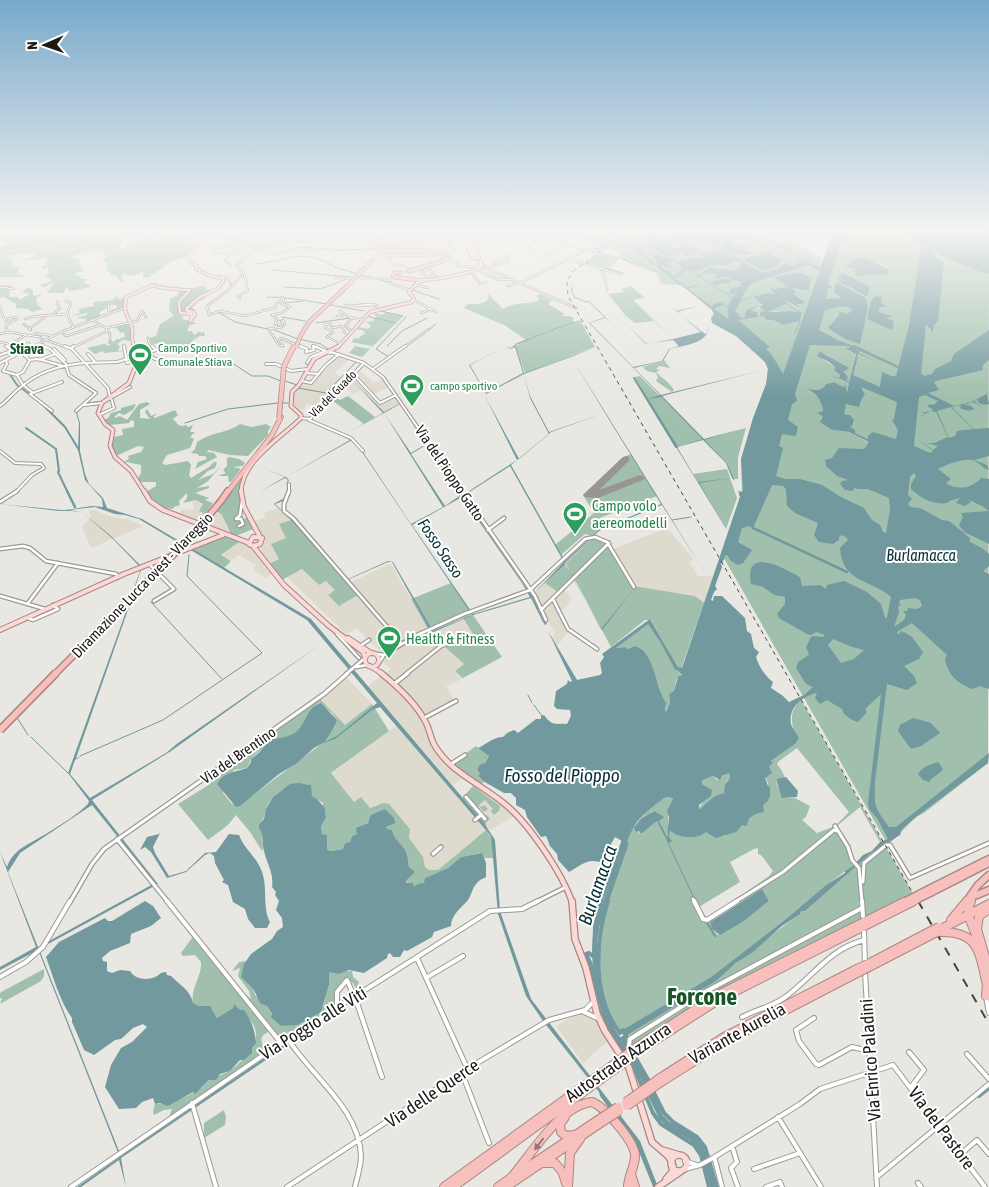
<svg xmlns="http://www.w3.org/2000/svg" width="989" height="1187" font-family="'Asap Condensed',sans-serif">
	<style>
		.built { fill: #dfdace }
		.green { fill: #a0c0ad; fill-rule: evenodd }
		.water { fill: #71999e; fill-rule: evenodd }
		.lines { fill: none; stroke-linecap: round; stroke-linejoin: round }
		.stream-far1 { stroke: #71999e; stroke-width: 1 }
		.stream { stroke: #71999e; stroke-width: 2 }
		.canal-far4 { stroke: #71999e; stroke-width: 1 }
		.canal-far3 { stroke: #71999e; stroke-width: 2 }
		.canal-far2 { stroke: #71999e; stroke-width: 2.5 }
		.canal-far1 { stroke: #71999e; stroke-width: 3 }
		.canal { stroke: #71999e; stroke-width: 4 }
		.river-far1 { stroke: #71999e; stroke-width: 4 }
		.river { stroke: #71999e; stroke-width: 5 }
		.runway { fill: #989692; fill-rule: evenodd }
		.highway-tunnel { stroke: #cac8c4; stroke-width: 3; stroke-dasharray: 3 1; stroke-linecap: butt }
		.minor-far4-casing { stroke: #9c9a95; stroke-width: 2.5 }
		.minor-far3-casing { stroke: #9c9a95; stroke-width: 4 }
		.minor-far2-casing { stroke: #9c9a95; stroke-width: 5 }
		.minor-far1-casing { stroke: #9c9a95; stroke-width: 5.5 }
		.minor-casing { stroke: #9c9a95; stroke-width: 6 }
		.major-far4-casing { stroke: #ab8683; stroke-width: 4 }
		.major-far3-casing { stroke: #ab8683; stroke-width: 5 }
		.major-far2-casing { stroke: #ab8683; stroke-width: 6 }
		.major-far1-casing { stroke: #ab8683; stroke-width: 7 }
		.major-casing { stroke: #ab8683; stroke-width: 8 }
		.highway-far4-casing { stroke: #ab8683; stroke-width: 4.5 }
		.highway-far3-casing { stroke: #ab8683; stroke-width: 5.5 }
		.highway-far2-casing { stroke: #ab8683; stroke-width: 8 }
		.highway-far1-casing { stroke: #ab8683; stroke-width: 9 }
		.highway-casing { stroke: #ab8683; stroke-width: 10 }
		.minor-far4 { stroke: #fff; stroke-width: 1 }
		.minor-far3 { stroke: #fff; stroke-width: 2 }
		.minor-far2 { stroke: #fff; stroke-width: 2.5 }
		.minor-far1 { stroke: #fff; stroke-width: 3 }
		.minor { stroke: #fff; stroke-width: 4 }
		.major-far4 { stroke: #fbd9d7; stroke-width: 2.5 }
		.major-far3 { stroke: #fbd9d7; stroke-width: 3 }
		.major-far2 { stroke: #fbd9d7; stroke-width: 4 }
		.major-far1 { stroke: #fbd9d7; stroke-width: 4.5 }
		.major { stroke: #fbd9d7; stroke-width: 5.5 }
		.highway-far4 { stroke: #f8c0bc; stroke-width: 3 }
		.highway-far3 { stroke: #f8c0bc; stroke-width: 4 }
		.highway-far2 { stroke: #f8c0bc; stroke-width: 5 }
		.highway-far1 { stroke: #f8c0bc; stroke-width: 6 }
		.highway { stroke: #f8c0bc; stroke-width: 8 }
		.rail-far1 { stroke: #464543; stroke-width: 1; stroke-dasharray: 4 4; stroke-linecap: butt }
		.rail { stroke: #464543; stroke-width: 2; stroke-dasharray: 9 9; stroke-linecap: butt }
		.minor-bridge-casing { stroke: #9c9a95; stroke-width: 2.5; stroke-linecap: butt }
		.highway-bridge-far4-casing { stroke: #ab8683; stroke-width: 4.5; stroke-linecap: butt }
		.highway-bridge-far3-casing { stroke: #ab8683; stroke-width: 5.5; stroke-linecap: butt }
		.highway-bridge-far2-casing { stroke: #ab8683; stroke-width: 8; stroke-linecap: butt }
		.highway-bridge-far1-casing { stroke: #ab8683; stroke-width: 9; stroke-linecap: butt }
		.highway-bridge-casing { stroke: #ab8683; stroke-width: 10; stroke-linecap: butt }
		.minor-bridge { stroke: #fff; stroke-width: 1 }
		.highway-bridge-far4 { stroke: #f8c0bc; stroke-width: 3 }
		.highway-bridge-far3 { stroke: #f8c0bc; stroke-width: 4 }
		.highway-bridge-far2 { stroke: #f8c0bc; stroke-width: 5 }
		.highway-bridge-far1 { stroke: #f8c0bc; stroke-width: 6 }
		.highway-bridge { stroke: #f8c0bc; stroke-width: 8 }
		.oneway { fill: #957572 }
		.labels { text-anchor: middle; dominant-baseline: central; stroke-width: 4; stroke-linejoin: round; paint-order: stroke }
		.far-leisure-label { font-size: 12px; fill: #27864d; stroke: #fff; text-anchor: start }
		.far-street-label { font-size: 12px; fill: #1b1a18; stroke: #fff }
		.far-quarter-label { font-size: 15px; font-weight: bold; fill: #165627; stroke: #fff }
		.street-label { font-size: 15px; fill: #1b1a18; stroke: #fff }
		.leisure-label { font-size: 15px; fill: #27864d; stroke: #fff; text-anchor: start }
		.water-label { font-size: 16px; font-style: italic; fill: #073135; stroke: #fff }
		.near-street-label { font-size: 18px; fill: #1b1a18; stroke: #fff }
		.near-water-label { font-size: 19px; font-style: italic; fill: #073135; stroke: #fff }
		.near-district-label { font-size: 24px; font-weight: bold; fill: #165627; stroke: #fff }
	</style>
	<rect width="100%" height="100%" fill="#e9e7e2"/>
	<path class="built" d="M 338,355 L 350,359 L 335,373 L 342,378 L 316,405 L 306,404 L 304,409 L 297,410 L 292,406 L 292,392 L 304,378 L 315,380 L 325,366 Z
		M 358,369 L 374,383 L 383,379 L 390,387 L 371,395 L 380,404 L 395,397 L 400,404 L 384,412 L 362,390 L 353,394 L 341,386 Z
		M 196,500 L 203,505 L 200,510 L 205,514 L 201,519 L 195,522 L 177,515 L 182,510 L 194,509 L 193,502 Z
		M 278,508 L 291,520 L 279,524 L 287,538 L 273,573 L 266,578 L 253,570 L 256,565 L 239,555 L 232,560 L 221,556 L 238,542 L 234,540 L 235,538 L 249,543 L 260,555 L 260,544 L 253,522 L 266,517 L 264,513 Z
		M 94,510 L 112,517 L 127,519 L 143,526 L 91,548 L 82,527 L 91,517 L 89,511 Z
		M 213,512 L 222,515 L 229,532 L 224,533 L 203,525 Z
		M 667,528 L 694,559 L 689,562 L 698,576 L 713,576 L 704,604 L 695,596 L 634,586 L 613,549 Z
		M 389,564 L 392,565 L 430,633 L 463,619 L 473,634 L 444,646 L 464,664 L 455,671 L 463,678 L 446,687 L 455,700 L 426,716 L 416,703 L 384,674 L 391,669 L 380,660 L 385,656 L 356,628 L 346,634 L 287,577 L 302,569 L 319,585 L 326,581 L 335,590 L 328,594 L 358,595 L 349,583 Z
		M 545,583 L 559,593 L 564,588 L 572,600 L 560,613 L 570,630 L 557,646 L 552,636 L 555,634 L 533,594 Z
		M 381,676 L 412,706 L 429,731 L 434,745 L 465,776 L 453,785 L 368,686 Z
		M 346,677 L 372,704 L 345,725 L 320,699 Z
		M 396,726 L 460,800 L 475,784 L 516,815 L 490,830 L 488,828 L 438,870 L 429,870 L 425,867 L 423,857 L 409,838 L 410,829 L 377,804 L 370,808 L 354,802 L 331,774 Z
		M 583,1012 L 600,1021 L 610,1039 L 583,1063 L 556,1026 L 573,1016 L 572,1013 Z"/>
	<path class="green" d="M 24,231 L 30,231 L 12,236 C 20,238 27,235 35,238 C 41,233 47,235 54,231 L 137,231 L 133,236 L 124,240 L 120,247 L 123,249 L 131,243 L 135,243 L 144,237 L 153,240 L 170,233 L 179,235 L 178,231 L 188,231 L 184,233 L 184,235 L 194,237 L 192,243 L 196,244 L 198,247 L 190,251 L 187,257 C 173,257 163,269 151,275 L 150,277 L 143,277 L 143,272 L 133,276 L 123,273 L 121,278 L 124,281 L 121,282 L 116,276 L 111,275 L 110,271 L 107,271 L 107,263 L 103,260 L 107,256 L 104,255 L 104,253 L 96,250 L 71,256 L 80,261 L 79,266 L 83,269 L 83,271 L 78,272 L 75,275 L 81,276 L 81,279 L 87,279 L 83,282 L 90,285 L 89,287 C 83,288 74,292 68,290 L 67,286 L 63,293 L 49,293 L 47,291 L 50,289 L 51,285 L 55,284 L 54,282 L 44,287 L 39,285 L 52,281 L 45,275 L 49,273 L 48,268 L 41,269 L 46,263 L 48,258 L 22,261 L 32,257 L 38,251 C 28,255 17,254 6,256 L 12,261 L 13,267 L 19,267 L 20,269 L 17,269 L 19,270 L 16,275 L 22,274 L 25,277 L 0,277 L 0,248 L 11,242 L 0,240 L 0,237 Z
		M 190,231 L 229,231 L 230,233 L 274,231 L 267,233 L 264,237 L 252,237 L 234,243 L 232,241 L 218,239 L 220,236 L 210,239 L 204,239 L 204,234 L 189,234 Z
		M 572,231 L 606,231 L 604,233 L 612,236 L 607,239 L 610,241 L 598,250 L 592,248 L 599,248 L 602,244 L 568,234 Z
		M 629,231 L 754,231 L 815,266 L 767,236 L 780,243 L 787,241 L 818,258 L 821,260 L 819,267 L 822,266 L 832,231 L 904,231 L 915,240 L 936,250 L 938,253 L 989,274 L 988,763 L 924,813 L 916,817 L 890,843 L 887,843 L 721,553 L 740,497 L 739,492 L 742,491 L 741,459 L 767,383 L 768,369 L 765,362 L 737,336 L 712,323 L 714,314 L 712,310 L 681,285 L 661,284 L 659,279 L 659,274 L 642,268 L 644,266 L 638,267 L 618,257 L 621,254 L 609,247 ZM 853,259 C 867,258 874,262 887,267 L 887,274 C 877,274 871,276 861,276 L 855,270 L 849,269 L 846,265 ZM 842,272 L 870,287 L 867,294 L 853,290 L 840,282 ZM 805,273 L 809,275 L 812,283 L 809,291 L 794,289 L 781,274 ZM 772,286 L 776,289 L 795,292 L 795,294 L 803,300 L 801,305 L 796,304 L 798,308 L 784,299 L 788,303 L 767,312 C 779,312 791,309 802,314 L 800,321 L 783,325 L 773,320 L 767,320 L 764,317 L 766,316 L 763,316 L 765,311 L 762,308 L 750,310 L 757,312 L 758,317 L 739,319 L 737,314 L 741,318 L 746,317 L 750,309 L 763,304 L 776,294 ZM 881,298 L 880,302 L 883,307 L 879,308 L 879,312 L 892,317 L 885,318 L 894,321 L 892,325 L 867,319 L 871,300 ZM 850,347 L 861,355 L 857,354 L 847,402 L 850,404 L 846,404 L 843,414 L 850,415 L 849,427 L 855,433 L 868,439 L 868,442 L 849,432 L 832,430 L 821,419 L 824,416 L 818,413 L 823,411 C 822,400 817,395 808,389 C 817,390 821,391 826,384 L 834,382 L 844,387 L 845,383 L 847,393 L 845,401 L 849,383 L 839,379 L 840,375 L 834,370 L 835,367 L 818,356 L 820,352 L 845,365 L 845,380 L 849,382 L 856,353 L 846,348 L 850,349 ZM 760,562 C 775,562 787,570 800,577 L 800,584 L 785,600 L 785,597 L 774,595 L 763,586 Z
		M 600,252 L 616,258 L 606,269 L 584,263 Z
		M 0,285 L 13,286 L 10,289 L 9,297 L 19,297 L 19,300 L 30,294 L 22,292 L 29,287 L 33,291 L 33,296 L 43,294 L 36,298 L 38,306 L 43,309 L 32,312 L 28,309 L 16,308 L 16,304 L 2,296 L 0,298 Z
		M 202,286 L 206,287 L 206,290 L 211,290 L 206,292 L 204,297 L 206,298 L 200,301 L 198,300 L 194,304 L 198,303 L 192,307 L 196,311 L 181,316 L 184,317 L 182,319 L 197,323 L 189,326 L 187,331 L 192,331 L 194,335 L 200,331 L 201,333 L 204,332 L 205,336 L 200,336 L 192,341 L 194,344 L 189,346 L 189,349 L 175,354 L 165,353 L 164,350 L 158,350 L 162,343 L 152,344 L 149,338 L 156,336 L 160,324 L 174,316 L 169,310 L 170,299 L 178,295 L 179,291 Z
		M 631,286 L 645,298 L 633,300 L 654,321 L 635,323 L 626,316 L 608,294 L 624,292 L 621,289 Z
		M 487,293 L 503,309 C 516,301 526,305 538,301 L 539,298 L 536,296 L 540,294 L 552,300 L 548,304 L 565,314 L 561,316 L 569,316 L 574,318 L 572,320 L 574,322 L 552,331 L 580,320 L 595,347 L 525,373 L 516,346 L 526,340 L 506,326 L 464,308 L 468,304 C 476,304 484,305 489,298 Z
		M 126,296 L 124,308 L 112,312 L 111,310 L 117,308 L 117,305 L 111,305 L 99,313 L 101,316 L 87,322 L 86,319 L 76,318 L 87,315 L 87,313 L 69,317 L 80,313 L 79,309 L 94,306 L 93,303 L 96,302 L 122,299 Z
		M 385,312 L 403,316 L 359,360 L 362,357 L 349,353 L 355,346 L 370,349 L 372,346 L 351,342 L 355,338 L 361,339 L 359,337 L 366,333 L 364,333 L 365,331 L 356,329 L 358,327 L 368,329 L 371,326 L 366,322 L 374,321 L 373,320 L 377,316 L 373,315 L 376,313 L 382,315 Z
		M 128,324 L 131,331 L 130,341 L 123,340 L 117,344 L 120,346 L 118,351 L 125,351 L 104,353 L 103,351 L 95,354 L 87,348 L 104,344 L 109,346 L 110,344 L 107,343 L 111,340 L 113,342 L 117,339 L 121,339 L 120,338 L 125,337 L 124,332 L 120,333 L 116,327 Z
		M 664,360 L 670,368 L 659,366 L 656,369 L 660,370 L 656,372 C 662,378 669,382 674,390 L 672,392 L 656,381 L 658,377 L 656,373 L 647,371 L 643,367 Z
		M 640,376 L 702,439 L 677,447 L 634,377 Z
		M 332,395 L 340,400 L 348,396 L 375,417 L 364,424 L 329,398 Z
		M 147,402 L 150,404 L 140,410 L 140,418 L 150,419 L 145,412 L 147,409 L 151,416 L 158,413 L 153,417 L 155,418 L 175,410 L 178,415 L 173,419 C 178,423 178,428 186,425 L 188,427 L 193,425 L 190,432 L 195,432 L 190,437 L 194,439 L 190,448 L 167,455 L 162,463 L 165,465 L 188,461 L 191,465 L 189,475 L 191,478 L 209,467 L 214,462 L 217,462 L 215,468 L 208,471 L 198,480 L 213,474 L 222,465 L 208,481 L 197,488 L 209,486 L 209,488 L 195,493 L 209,498 L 205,500 L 213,503 L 199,523 L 195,522 L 201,519 L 205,514 L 199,511 L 203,504 L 196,500 L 183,503 L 187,498 L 187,493 L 179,501 L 180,505 L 174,507 L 173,509 L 163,508 L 151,500 L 146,492 L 156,486 L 156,482 L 139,482 L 137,480 L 141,473 L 141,465 L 127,462 L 122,463 L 129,459 L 128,456 L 141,452 L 144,447 L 138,446 L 116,456 L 111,448 L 114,437 L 123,435 L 122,429 L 134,427 L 134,421 L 131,420 L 129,423 L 110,425 L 107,424 L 104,420 L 108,418 L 111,413 L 121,410 L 121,408 L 136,404 L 133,410 L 124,415 L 119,413 L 115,416 L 115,418 L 120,416 L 127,420 L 139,404 Z
		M 240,424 L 252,427 L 266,424 L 271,427 L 268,431 L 268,435 L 248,456 L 230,455 L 208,450 L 207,452 L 214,453 L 217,457 L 195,469 L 198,462 L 207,459 L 205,456 L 199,456 L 198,454 L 191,453 L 195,449 L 197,442 C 211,432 228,433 240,424 Z
		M 746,428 L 738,457 L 738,479 L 734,479 L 727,463 L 705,440 Z
		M 631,454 L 657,496 L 597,519 L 602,529 L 592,536 L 585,534 L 561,555 L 555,545 L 594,513 L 583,495 L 622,458 Z
		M 230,457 L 239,459 L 245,463 L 243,466 L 233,467 L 241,469 L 231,482 L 229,482 L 228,476 L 218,476 L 226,473 L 223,470 L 227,466 L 227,458 Z
		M 727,469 L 737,498 L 726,529 L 693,474 Z
		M 244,473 L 246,473 L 241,496 L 245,511 L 241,513 L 244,519 L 249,517 L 256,528 L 238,535 L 234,539 L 239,542 L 221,555 L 231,561 L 224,568 L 196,552 L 189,545 L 197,542 L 198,544 L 230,532 L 222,515 L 215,510 Z
		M 291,520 L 294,520 L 358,595 L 339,606 L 328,595 L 335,590 L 326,581 L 319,585 L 302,569 L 280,581 L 267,565 L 279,559 L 271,544 L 286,538 L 279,524 Z
		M 596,539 L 607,544 L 609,543 L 634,586 L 695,596 L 704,603 L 681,669 L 678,667 L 651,620 L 645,620 L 611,647 L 574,578 L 559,593 L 545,583 L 564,564 L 571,574 L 566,563 L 590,540 Z
		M 451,583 L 472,614 L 469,616 L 473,615 L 502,657 L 463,678 L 455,671 L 464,664 L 444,646 L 473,634 L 463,618 L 430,633 L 411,599 Z
		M 648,623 L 661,642 L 675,670 L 677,670 L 682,676 L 677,678 L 674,691 L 669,694 L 670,703 L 666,712 L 664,701 L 661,697 L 660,689 L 649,659 L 640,648 L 635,646 L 626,649 L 625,647 L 616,648 Z
		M 320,699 L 345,725 L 372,704 L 389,731 L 331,773 L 354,802 L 361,797 L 370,808 L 383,803 L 389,804 L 410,829 L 409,838 L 423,857 L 425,867 L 429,870 L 438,870 L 486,830 L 492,838 L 493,858 L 483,858 L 481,853 L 461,857 L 448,868 L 425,878 L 426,882 L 414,888 L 406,881 L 414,873 L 409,867 L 407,853 L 395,839 L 392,831 L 387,829 L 386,827 L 396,823 L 395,819 L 369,821 L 366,824 L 359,827 L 357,834 L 352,836 L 350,842 L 345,843 L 343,849 L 332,851 L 327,850 L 327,836 L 322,834 L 321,826 L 326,818 L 325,808 L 323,806 L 323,803 L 312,796 L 308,784 C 291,782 271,793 266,810 C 264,817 264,819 259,824 L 262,832 L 263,849 L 262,851 L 250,832 L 236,815 L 228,825 L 208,840 L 178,804 L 207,786 L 210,783 L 209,779 ZM 319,703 L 332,713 L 337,720 L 335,727 L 324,742 L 240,805 L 232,804 L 223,793 L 234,770 L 247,768 L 251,759 L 258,752 L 265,749 L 270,740 C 277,738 287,738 294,734 C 306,727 307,710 319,703 Z
		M 801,700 L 882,841 L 880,842 L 860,807 L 837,826 L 851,846 L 849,849 L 854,865 L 826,885 L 786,919 L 711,977 L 620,1033 C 599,1015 598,965 599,939 L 600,929 L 632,828 L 646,812 L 664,798 L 670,797 L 673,799 L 668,818 L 669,829 L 666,836 L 668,843 L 670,843 L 669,837 L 670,831 C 679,838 698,839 706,832 L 724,836 L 747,822 L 768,798 L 768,783 L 765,777 L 769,767 L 773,763 L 771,761 L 795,744 C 795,726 785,715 801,700 ZM 797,748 L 849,812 L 835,826 L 817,833 L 802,820 L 806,817 L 810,806 L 795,798 L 786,798 L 777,785 L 776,779 L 785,778 L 782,771 L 777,764 L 778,762 ZM 652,811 L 661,816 L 659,821 L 663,831 L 657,821 L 641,834 L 637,831 ZM 758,848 L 758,854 L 761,855 L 773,871 L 769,876 L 706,920 L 699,907 L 740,882 L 730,862 L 754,849 ZM 762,890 L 769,901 L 744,921 L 718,935 L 712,929 L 710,922 L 715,917 Z
		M 476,746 L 489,756 L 485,763 L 480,764 L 477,771 L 480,774 L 478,777 L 484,782 L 479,787 L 451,764 Z
		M 729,772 L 730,779 L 727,781 L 724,793 C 713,795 708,802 700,809 L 699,808 L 711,790 L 702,784 L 702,779 L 713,776 L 717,780 Z
		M 473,786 L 500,806 L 499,811 L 494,815 L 491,811 L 493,809 L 485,800 L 479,805 L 481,807 L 484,805 L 488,809 L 484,812 L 479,806 L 476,808 L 484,817 L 487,815 L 490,819 L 486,822 L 486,826 L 463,797 Z
		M 884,844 L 913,894 C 817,941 716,985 630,1049 L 623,1038 L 626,1036 L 677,1005 L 677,1003 L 686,1001 L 702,990 L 799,914 L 801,911 L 805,911 L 854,867 Z
		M 194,935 L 242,991 L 251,999 L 249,991 L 238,976 L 240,968 L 232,971 L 239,962 L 246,961 L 241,977 L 254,990 L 255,995 L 267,1006 L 275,1020 L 281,1026 C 294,1026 321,1017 324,1003 C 327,993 325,981 329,971 L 339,974 L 345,971 L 352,971 L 353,977 L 359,982 L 357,987 L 360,993 L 359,994 L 353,983 L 349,981 L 349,977 C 338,982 331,998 335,1009 L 285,1041 L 284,1038 L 276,1038 L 269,1032 C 258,1035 260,1046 269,1051 L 168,1119 L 172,1109 L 164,1110 L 154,1115 L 153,1112 L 155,1104 C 170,1104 186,1097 198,1090 C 203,1088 206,1083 210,1080 C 216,1076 225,1074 231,1070 C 255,1050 270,1032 237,1008 L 233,1008 L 217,1018 L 211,1008 L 199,1006 L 193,1003 C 190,989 202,976 201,962 L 195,955 L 183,956 L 181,953 Z
		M 44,969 L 44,976 L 41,981 L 0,1004 L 2,999 L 0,998 L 0,993 L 3,991 Z
		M 224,1110 L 226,1117 L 225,1125 L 204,1138 L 204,1123 Z"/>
	<path class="water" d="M 478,231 L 495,235 L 502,241 L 607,269 L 617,258 L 602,252 L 630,261 L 639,267 L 651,263 L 635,250 L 623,246 L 624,247 L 620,247 L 622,245 L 611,242 L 606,245 L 610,241 L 602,237 L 608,239 L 604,236 L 612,237 L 606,234 L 617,232 L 610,235 L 620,232 L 618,231 L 623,231 L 609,240 L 628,245 L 638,234 L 638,231 L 641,231 L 633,242 L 644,246 L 656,243 L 644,237 L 649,234 L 677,248 L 687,245 L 702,251 L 687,256 L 670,245 L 681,253 C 673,258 659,255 654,248 L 646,248 L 631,243 L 630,247 L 640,251 L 658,266 L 659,264 L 652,257 L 655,254 L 676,260 L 667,264 L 673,266 L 667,268 L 662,265 L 661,267 L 673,277 L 683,268 L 675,262 L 696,257 L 705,259 L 702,255 C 710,250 715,252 723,251 L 715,245 L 696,244 L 695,243 L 704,243 L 700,238 L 684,238 L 684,242 L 680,244 L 670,240 L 681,237 L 671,232 L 667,233 L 660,231 L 698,231 L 699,235 L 704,237 L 712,235 L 706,231 L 713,235 C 725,231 738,231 750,234 L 750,237 L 754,233 L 751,231 L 757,231 L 810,263 L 820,267 L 829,245 L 832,231 L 834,235 L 836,231 L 847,231 L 845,242 L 841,242 L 828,284 L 832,288 L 828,288 L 826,299 L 842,298 L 834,292 L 835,284 L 838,283 L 866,298 L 868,308 L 860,344 L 845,339 L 828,328 L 839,315 L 839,311 L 846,314 L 851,312 L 852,309 C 844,304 835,308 825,310 L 819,330 L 849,346 L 810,345 L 795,394 L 797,401 L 792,404 L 788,420 L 798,427 L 796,436 L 782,434 L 779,446 L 783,448 L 776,476 L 785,479 L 800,479 L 822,485 L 841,497 L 864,508 L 872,520 L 880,525 L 883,532 L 886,533 L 890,510 L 889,498 L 868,489 L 857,489 L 856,487 L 852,491 L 845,490 L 840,484 L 842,481 L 848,480 L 837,476 L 826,466 L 825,460 L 832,458 L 839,448 L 864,449 L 869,442 L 849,432 L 832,430 L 820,422 L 823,416 L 817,413 L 823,411 C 821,399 817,394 806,388 C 815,390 821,392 826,384 L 834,382 L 844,387 L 845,383 L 847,392 L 849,383 L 831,375 L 839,378 L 840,375 L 834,370 L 835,367 L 829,362 L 817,356 L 820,351 C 829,358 840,361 849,368 L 844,372 L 848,377 L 846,380 L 849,382 L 856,354 L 845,348 L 849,348 L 850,346 L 856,349 L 856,352 L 857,348 L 859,349 L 859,353 L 878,362 L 858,354 L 857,360 L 891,376 L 896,376 L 909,325 L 921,248 L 923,246 L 934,251 L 936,258 L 944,262 L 938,321 L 934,325 L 932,333 L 930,328 L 928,327 L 928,325 L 926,325 L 921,373 L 924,376 L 932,374 L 935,369 L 951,361 L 954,354 L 989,330 L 989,360 L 982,366 L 983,370 L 936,381 L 934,382 L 939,390 L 928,393 L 954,406 L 971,402 L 989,393 L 987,395 L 989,404 C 983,405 981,405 977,401 L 979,399 L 974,401 L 983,408 L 973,402 L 963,405 L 969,405 L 975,409 C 970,411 965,411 960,408 L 961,405 L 952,407 L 974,429 L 989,428 L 989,456 L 974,460 L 987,465 L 989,470 C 981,468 980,462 972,460 C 964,458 944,465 938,469 L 951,479 L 946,483 C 957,491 973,488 981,478 L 989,479 L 989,544 L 964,532 L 959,525 L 963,517 L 961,513 L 989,511 L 982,506 L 967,499 L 971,502 L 965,506 L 956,503 L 960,498 L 949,501 L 948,503 C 933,505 922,499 911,489 L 911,484 L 916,476 L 914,473 L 910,477 L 908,495 L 912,499 L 908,504 L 910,507 L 920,508 L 942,520 L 949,521 L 970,538 L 970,542 L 982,548 L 989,554 L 989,566 L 983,571 L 989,574 L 989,689 L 979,686 L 973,689 C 959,685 947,674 945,659 L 947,655 L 912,623 L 898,631 L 897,634 L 899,634 L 902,630 L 902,633 L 904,632 L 912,637 L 923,652 L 919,659 L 904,666 L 914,676 L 917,683 L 907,690 L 887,684 L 875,781 C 875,807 872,803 889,827 L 896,827 L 989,753 L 988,763 L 916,817 L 902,829 L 900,835 L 870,854 L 805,911 L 801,911 L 800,914 L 782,926 L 753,952 L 736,963 L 716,981 L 626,1036 L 623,1030 L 711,977 L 786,919 L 826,885 L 845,873 L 845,871 L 854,865 L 863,855 L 872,851 L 880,842 L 888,839 L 877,818 L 869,809 L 868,803 L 881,694 L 865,709 L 867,712 L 858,722 L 852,720 L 844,714 L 842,709 L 827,700 L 820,704 L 815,698 L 817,693 C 803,696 788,707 791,724 C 792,728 797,734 799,738 L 795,744 L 771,761 L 773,763 L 769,767 L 772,773 L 765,778 L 768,786 L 770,787 L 770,797 L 768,799 L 769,800 L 763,805 L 764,812 C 756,813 747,817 747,826 L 742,825 L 736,832 L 716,838 L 706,832 C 697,840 679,838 670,831 L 669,837 L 672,841 L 669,843 L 669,845 L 657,821 L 641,834 L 639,831 L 636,832 L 634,828 L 641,819 L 654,811 L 664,817 L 659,821 L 667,837 L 669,817 L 667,811 L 673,799 L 670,797 L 664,798 C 644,814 634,819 627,844 L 615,837 L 602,860 L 599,862 C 586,858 579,867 569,872 L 558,860 L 557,854 L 550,846 L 546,836 L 541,837 L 527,817 L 525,810 L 516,805 L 516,798 L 511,793 L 504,793 L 483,781 L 478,776 L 480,774 L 477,770 L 480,764 L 485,763 L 489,756 L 478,748 C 487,744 493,737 503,737 L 507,733 L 514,730 L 518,733 L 536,719 L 541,719 L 541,716 L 544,715 C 553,727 555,723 567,724 L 571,716 L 570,710 L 557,709 L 554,706 L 556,691 L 567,684 L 568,680 L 570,682 L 572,681 L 548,631 L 577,680 L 600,675 L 602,673 L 600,663 L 604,657 L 602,654 L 650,619 L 678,667 L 682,668 L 740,497 L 738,490 L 740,492 L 743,491 L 741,459 L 753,418 L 766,384 L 768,369 L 765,362 L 736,336 L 712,323 L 711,318 L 714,314 L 712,310 L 682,285 L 661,284 L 607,269 L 602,272 L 606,269 L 502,241 L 495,235 ZM 757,233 L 773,242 L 772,244 L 785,249 L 783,251 L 790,252 L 804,261 L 793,265 L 751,237 ZM 748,236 L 753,239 L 748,241 L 755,240 L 793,265 L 783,264 L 779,269 L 762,273 L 718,246 L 721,241 L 725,243 L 722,248 C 731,254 741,257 754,253 L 746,251 L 745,248 L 747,247 L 744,244 L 733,246 L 734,243 L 731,241 L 747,239 ZM 619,258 L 631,263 L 621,270 L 632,263 L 639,267 L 653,263 L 664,273 L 651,279 L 665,273 L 680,285 L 661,284 L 608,269 ZM 737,261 L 742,263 L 737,271 L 723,269 L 720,270 L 710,267 L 703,272 L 707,274 L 712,273 L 717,276 L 713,278 L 721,278 L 721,276 L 735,278 L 711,281 L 715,285 L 732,282 L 730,279 L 743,282 L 739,287 L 732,288 L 729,293 L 732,295 L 738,290 C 730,301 725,305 729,319 L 714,309 L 723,305 L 723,302 L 713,304 L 712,307 L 674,278 L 688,270 L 693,272 L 710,265 L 728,265 ZM 809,265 L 820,270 L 783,374 L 772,355 L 766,349 L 770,347 L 738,320 L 758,317 L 757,312 L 750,310 L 760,307 L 765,311 L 760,312 L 760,316 L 765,316 L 763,317 L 767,320 L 773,320 L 783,325 L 800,321 L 802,314 C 791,308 780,313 768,312 L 788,303 L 784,299 L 799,308 L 797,304 L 803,305 L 804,301 L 795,295 L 796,291 L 791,288 L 809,291 L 812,278 C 803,269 784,273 774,278 L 789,287 L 776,289 L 770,287 L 775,294 L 768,293 L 740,300 L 749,286 L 755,282 ZM 754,297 L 763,305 L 748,309 L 745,313 L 745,317 L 741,318 L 735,311 L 741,301 ZM 857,360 L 882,372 L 880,387 L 853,375 ZM 861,387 L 897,402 L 894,419 L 892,420 L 898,430 L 896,439 L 873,432 L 868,436 L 868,439 L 855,433 L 855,430 L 850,427 L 852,426 L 854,420 L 850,415 L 844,414 L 846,404 L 859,407 L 862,398 L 865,395 ZM 925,395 L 938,401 L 935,403 L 937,404 L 928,405 L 927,406 L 934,410 L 921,413 L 925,413 L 918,418 L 916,438 L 933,451 L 930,453 L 914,446 L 919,397 ZM 951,407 L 973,429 L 957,431 L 955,436 L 949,438 L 937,411 ZM 930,411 L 936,412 L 948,437 L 934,443 L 927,443 L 938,446 L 933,450 L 916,438 L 918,418 ZM 772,485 L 783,486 L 786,489 L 787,506 L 795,513 L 818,523 L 814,535 L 819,542 L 833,544 L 839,540 L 839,537 L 842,535 L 847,538 L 848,540 L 840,548 C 842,583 871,579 891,597 L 887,618 L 885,618 L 881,604 L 867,592 L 844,581 L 827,585 L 826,589 L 820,585 L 802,586 L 800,577 C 784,568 744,545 751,584 L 763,587 L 774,595 L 785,597 L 785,604 L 777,614 L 779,618 L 807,634 L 811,635 L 816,632 L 825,635 L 823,637 L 815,636 L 811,637 L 806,647 L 809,655 L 798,662 L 796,668 L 806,684 L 813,687 L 804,695 L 789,702 L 783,696 L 771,688 L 773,682 C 765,676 759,667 756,657 L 759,652 L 754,648 L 751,634 L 747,631 L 745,618 L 722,596 L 714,596 L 713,601 L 711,600 L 714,592 L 717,589 L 715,586 L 722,567 L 721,564 L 725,558 L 724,556 L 727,555 L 731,561 L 738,565 L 743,563 L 752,550 L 738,542 L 742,528 L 748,526 L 753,528 ZM 915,598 L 920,600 L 922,606 L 917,609 L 908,608 L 907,611 L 903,611 L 906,615 L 904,620 L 894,627 L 899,612 L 898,607 L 901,605 L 899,604 L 900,600 ZM 648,624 L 661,643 L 675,670 L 677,670 L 682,675 L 678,677 L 674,691 L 669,694 L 670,703 L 666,712 L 665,709 L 666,703 C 656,689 654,650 635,646 L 627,649 L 625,647 L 616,648 ZM 833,639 L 852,647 L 864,650 L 854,659 L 841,663 L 828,645 ZM 729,773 L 730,778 L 725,785 L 724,793 C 713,795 708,802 700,809 L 699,808 L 699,805 L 711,796 L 712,790 L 702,784 L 702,780 L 713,776 L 720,780 L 722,776 Z
		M 989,231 L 989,274 L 975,270 L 937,253 L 936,250 L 915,240 L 904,232 Z
		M 764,251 L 771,252 L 769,253 L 782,260 L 781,263 L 774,266 L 776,267 L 765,271 L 748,263 L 745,259 L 753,256 L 759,257 L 759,254 Z
		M 866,258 L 890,270 L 887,274 L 861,276 L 855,275 L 855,270 L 845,267 L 853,259 Z
		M 604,272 L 656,322 L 667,319 L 656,322 L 673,339 L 701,332 C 685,319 670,306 656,291 L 676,311 L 702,305 L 677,312 L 705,334 L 707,333 L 709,326 C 708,344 685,345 670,349 L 663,361 L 634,368 L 661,395 L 763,370 L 662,396 L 704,439 L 745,428 L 705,440 L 727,463 L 735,481 L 732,478 L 699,483 L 724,525 L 676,447 L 702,439 L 661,397 L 648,399 L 660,395 L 589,323 L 605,317 L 611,323 L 623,321 L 647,344 L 673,339 ZM 605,318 L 611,323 L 623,321 L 646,344 L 673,340 L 679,346 L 669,349 L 662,361 L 633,367 L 590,323 ZM 703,440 L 726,463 L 732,478 L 698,482 L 677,447 Z
		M 842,272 L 870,287 L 867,296 L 866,296 L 839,282 L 839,277 Z
		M 876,296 L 882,297 L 881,303 L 886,306 L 879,308 L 879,312 L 893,317 L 886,318 L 894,321 L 892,330 L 867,319 L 871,300 Z
		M 503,308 L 549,329 L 552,330 L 516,345 L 524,373 L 594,348 L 571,357 L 705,573 L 662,505 L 600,530 L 565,563 L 601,629 L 634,589 L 695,596 L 702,602 L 695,596 L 634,589 L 602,630 L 565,564 L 534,593 L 564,562 L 510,466 L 463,496 L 532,596 L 547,624 L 545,625 L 543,622 L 531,598 L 473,615 L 533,701 L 473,615 L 401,646 L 431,632 L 392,562 L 388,562 L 345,581 L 291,520 L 274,504 C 285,497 289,499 286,484 L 288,480 L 285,478 L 259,492 L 285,477 L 263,468 L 286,477 L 350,440 L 326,428 L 350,439 L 359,446 L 411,524 L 443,507 L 384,413 L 343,435 L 383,413 L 354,382 L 384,412 L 401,403 L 463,495 L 517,460 L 485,396 L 519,459 L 549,434 L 530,398 L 524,374 L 486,394 L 469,365 L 506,346 L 511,348 L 517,343 L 551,330 ZM 506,346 L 511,349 L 515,347 L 523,373 L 486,393 L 470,365 ZM 571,357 L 605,413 L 549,432 L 530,396 L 524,374 ZM 400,404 L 426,444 L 411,453 L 384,413 ZM 605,413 L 661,504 L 600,529 L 565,561 L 511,465 L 551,432 ZM 352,440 L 358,446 L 472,615 L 433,631 L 393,562 L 388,561 L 346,580 L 293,521 L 275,504 L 283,501 L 288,492 L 286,485 L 289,480 L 286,477 ZM 426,445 L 461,495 L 445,506 L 411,454 ZM 462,497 L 522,583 L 530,597 L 473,614 L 412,525 Z
		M 133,332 L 133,341 L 142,355 C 133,379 133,383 111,398 C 102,402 95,401 86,403 L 77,413 L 80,423 L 80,451 L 85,474 L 89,484 L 103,498 L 107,508 L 142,519 L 311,619 L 484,823 L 495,840 L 500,911 L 531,999 L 640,1141 L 658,1187 L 653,1187 L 652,1184 L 637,1147 L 600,1096 L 599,1092 L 543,1021 L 526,996 L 498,914 L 491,836 L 380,707 L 372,710 L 335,739 L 323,743 L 314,748 L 297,763 L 279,774 L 240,806 L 236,807 L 217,784 C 223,772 236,772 247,768 L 251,762 L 251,759 C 259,753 264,748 270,740 C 278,738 290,737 296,732 C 307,723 306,707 321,703 L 337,720 C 335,728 330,734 325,741 L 326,741 L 337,736 L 377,703 L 307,620 L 139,519 L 125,515 L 115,514 L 95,507 L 69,510 L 82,512 L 111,536 L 142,567 L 134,590 L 136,597 L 129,607 L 76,758 L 80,757 L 75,760 L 70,774 L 90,798 L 166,753 L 178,743 L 321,644 L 171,751 L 92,800 L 158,884 L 39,949 L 121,1156 L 288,1042 L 346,1113 L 356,1137 L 343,1110 L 288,1045 L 121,1158 L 126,1187 L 119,1160 L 81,1187 L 77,1187 L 117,1159 L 119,1155 L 39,952 L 36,951 L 0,970 L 0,967 L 36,947 L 0,852 L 7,867 C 14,847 33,843 49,832 C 62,824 77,815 88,804 L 89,801 L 68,773 L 128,606 L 135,596 L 133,591 L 141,568 L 113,539 L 82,512 L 0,504 L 59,511 L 92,506 L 103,507 L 102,499 L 85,480 L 78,450 L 79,423 L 76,413 L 86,403 L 99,403 L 127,386 L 133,378 L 142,355 L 132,341 ZM 92,805 L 155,883 L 38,947 L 8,872 L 20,853 Z
		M 913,718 L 931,723 L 940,733 L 921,746 L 911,749 L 898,731 L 900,725 Z
		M 938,762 L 943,769 C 939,775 933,776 929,782 L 923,780 L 918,774 C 923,766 930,765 938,762 Z
		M 786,777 L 798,791 L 797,797 L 782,798 L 776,779 Z
		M 299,783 L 311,785 L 312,796 L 317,799 L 325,808 L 326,818 L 321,826 L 322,834 L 327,835 L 327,850 L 332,851 L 343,849 L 345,843 L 350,842 L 352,836 L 357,834 L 356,828 L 368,823 L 371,815 L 385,809 L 394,818 L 396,823 L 386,827 L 387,829 L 392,830 C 394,841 404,845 407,854 C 408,858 408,863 409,867 L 414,871 L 414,873 L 406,881 L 407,883 L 413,883 L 414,887 L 418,884 L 424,883 L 425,878 L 448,868 L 461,857 L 482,853 L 486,863 L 486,877 C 483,879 480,879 477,883 C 472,888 472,894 468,900 C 461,908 451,915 451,926 L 434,932 L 432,937 L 407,951 L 404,950 L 400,957 L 393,957 L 390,953 L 388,954 L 387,958 L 364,973 L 349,970 L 339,974 L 329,972 L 329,984 L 321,1012 L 297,1025 L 281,1026 L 271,1017 L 272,1014 L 267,1006 L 260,1003 L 254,990 L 241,977 L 244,964 L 251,954 L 272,939 L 277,931 L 283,927 L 282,918 L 276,910 L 279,901 L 275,895 L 276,892 L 272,887 C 274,873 267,864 264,851 C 262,844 264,833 259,828 L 259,824 L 264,819 L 266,809 L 273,797 L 290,784 Z
		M 161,831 L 153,847 L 155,853 L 169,876 L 186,871 L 205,853 L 216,852 L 229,834 L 239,835 C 244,849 257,857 262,872 C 268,888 262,907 270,922 L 267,928 L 255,928 L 248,919 L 245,909 L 233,902 L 228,885 L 222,882 L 224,880 L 215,863 L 214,856 L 210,853 L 205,855 L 186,872 L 167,878 L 151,852 L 145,847 L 140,850 L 147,837 L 159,834 Z
		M 762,889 L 769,901 L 744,921 L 720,935 L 712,929 L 710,922 Z
		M 145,901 L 153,906 L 161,918 L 151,926 L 131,934 L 130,943 L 110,951 L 102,958 L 103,961 L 107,962 L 107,971 L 112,973 L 120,970 L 130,971 C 134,979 147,981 155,977 C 160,975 160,972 166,972 L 167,975 L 171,976 C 179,984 191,991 193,1003 L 199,1006 L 210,1006 L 217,1018 L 233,1008 L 234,1004 L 240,1010 L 244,1010 C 251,1020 255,1030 256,1043 L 252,1048 L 252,1053 L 244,1060 L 240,1060 L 230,1071 L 220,1074 L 216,1080 L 209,1080 L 195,1094 L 193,1092 L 168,1106 L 160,1103 L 155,1104 L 153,1098 L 142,1102 L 136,1108 L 119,1109 L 105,1087 L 111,1065 L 121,1048 L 132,1042 L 147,1027 L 143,1024 L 133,1028 L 121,1039 L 115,1040 L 94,1055 L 84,1050 L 72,1022 L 72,1018 C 60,1002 53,976 46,957 L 59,942 L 101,920 L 105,918 L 108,921 L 112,921 Z"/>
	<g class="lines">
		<path class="stream-far1" d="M 102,231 L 105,236 L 113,238
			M 215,231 L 217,236 L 230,237 L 259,231
			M 262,231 L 267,231
			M 454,231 L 466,247 L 471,259 L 479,261
			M 478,231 L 489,233
			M 242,235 L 242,240
			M 331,235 L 364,233 L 382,237
			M 493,235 L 502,241
			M 76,237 L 82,234
			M 392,238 L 395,241 L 407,242
			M 223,241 L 226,238
			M 399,244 L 426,240 L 428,237
			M 563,244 L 594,253 L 606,245
			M 248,246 L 267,237 L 268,235 L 264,232
			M 388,248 L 396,247
			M 0,250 L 63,237 L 80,231
			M 79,252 L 83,231
			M 272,254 L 301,247 L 339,250 L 375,249
			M 622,254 L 646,265
			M 483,262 L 483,265 L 487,267
			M 256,264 C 292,260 302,247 337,268
			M 338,268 L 357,274
			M 605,268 L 623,273
			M 273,270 L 351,277
			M 361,275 L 371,277
			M 377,279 L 394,284
			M 284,287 L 320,289 L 350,278
			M 571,287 L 574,297 L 586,302 L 588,301 L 605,317
			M 412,290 L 417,291
			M 418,292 L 439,299
			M 267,297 C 299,297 332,306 364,311
			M 283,303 L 303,301
			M 381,311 L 403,316
			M 218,312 L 235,322 L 268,329
			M 366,316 L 396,323
			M 282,317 L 305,321
			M 316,323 L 350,318
			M 272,329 L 295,338 L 321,344 L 328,349
			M 430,329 L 436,324
			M 552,330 L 575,322
			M 387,346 L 402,331 L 427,318
			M 215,357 L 232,363 L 252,376 L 268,376 L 281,381
			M 389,357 L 376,349 L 406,317
			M 285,381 L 297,385
			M 298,388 L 326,393 L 357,361
			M 282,403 L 288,403
			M 185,423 L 228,409 L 278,403
			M 336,433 L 343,436
			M 672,520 L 691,517
			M 151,602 L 222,679
			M 528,695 L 532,703
			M 534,705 L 542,716
			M 18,719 L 28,735
			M 31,737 L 68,773
			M 80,756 L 163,720 L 262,653 L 187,576 L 189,555
			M 669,845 L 695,900"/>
		<path class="stream" d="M 697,903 L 705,918
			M 706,921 L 715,936"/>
		<path class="canal-far4" d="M 642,231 L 647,234
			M 659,231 L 675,239
			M 771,231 L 821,258
			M 657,233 L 670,240
			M 639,236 L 655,243
			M 684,238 L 699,247
			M 690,238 L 697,242
			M 680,244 L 683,246
			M 630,246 L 657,254
			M 931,249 L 933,248
			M 665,269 L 674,276
			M 693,272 L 731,297
			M 698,277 L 704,273
			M 687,288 L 699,285
			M 787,304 L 802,314
			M 722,305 L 728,307
			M 795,333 L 800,321
			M 854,348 L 839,341 L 857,348"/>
		<path class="canal-far3" d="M 851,346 L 898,367 L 854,346
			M 9,373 L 17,385 L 32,396
			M 634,378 L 677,447 L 676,447 Z
			M 87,386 L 97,393
			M 42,404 L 65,427 L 79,450
			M 26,428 L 56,449 L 59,471
			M 58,472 L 68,493"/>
		<path class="canal-far2" d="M 67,491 L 75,507
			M 753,528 L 847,572"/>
		<path class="canal-far1" d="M 601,902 L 623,841 L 627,844 L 607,902"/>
		<path class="canal" d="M 601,901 L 595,927 L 594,957 L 589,953 L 586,954 C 596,971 593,988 598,1007 C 603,1024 615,1039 626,1053
			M 608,901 C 595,941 592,998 620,1033 L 623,1030 L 626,1036 L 623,1038 L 631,1051
			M 634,1055 L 650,1083
			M 631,1059 L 643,1089
			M 653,1091 L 664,1113 L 673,1122 L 697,1137 L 705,1147 L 717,1187
			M 645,1094 L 653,1113 L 661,1124 L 694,1145 L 701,1155 L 709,1187
			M 979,1096 L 989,1088"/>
		<path class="river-far1" d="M 605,902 L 624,844"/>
		<path class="river" d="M 606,901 C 603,909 599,918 597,926 C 591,956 597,1005 613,1031 C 616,1036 621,1041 624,1046 C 634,1058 641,1072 647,1086
			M 649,1092 L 661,1117 L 668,1124 L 692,1138 L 701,1148 L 713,1187"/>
		<path class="runway" d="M 626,456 L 629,457 L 629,461 L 599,490 L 640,475 L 643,476 L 645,478 L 643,480 L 598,498 L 585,497 L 583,495 L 585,493 L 623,457 Z"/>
		<path class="highway-tunnel" d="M 400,272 L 409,271"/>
		<defs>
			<path id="minor-far4" d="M 356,231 L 355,234 L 361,237 L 360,233 L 365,231
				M 408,231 L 412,240 L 415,241
				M 438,231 L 430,235 L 427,240 L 440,242 L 479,239
				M 475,231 L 478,239
				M 560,231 L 596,244
				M 189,234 L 196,237 L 193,240 L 196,241 L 193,243 L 199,240 L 200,243
				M 317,234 L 329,231
				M 316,235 L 344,240 L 338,236 L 346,231
				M 603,235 L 606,231
				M 487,236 L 503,245
				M 285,239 L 308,231
				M 139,240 L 168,233 L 160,233 L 162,231
				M 189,241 C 199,247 232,246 244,244 L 248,247 L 268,245 L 284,239 L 299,242 L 317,238 L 330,240 L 316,235
				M 455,241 L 449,246 L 455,250
				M 508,243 L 512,240 L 515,231
				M 196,244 L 252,252 L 236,266 L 244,273 L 227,291 L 207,306 L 209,315 L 220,311 L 245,316 L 276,307 L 276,304 L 282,300 L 282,297 L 284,299 L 282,304 L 290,307 L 281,313 L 272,315 L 277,319 L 275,324 L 280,321 L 278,325 L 282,324 L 283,320 L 285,324 L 282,327 L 268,329 L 279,345 L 283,346 L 279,339 L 281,338 L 303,348
				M 429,244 L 439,243
				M 273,246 L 271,252 L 274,254 L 298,248 L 317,250
				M 273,246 L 289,242
				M 411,246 L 412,243 L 427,240
				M 416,247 L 416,245 L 429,245 L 430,241
				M 592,248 L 601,252 L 608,247
				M 531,250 L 527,248 L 551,231
				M 216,251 L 212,253 C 233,255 253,254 273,245
				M 382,255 L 438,256 L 445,259
				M 384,255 L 390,257 L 392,265 L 402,265 L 410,270
				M 228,256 L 225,260 L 230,265
				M 544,257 L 556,251 L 568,234
				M 568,259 L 619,274
				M 447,260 L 456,262 L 459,266 L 480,267
				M 481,266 L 576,308
				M 492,266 L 492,263 L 508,255
				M 597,267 L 604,275 L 607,290
				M 487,268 L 507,261 L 508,255
				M 478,270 L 499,280 L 511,279
				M 411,271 L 419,271 L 428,277 L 437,276
				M 424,271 L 430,269 L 433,275
				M 472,273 L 480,284 L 486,282
				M 222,277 L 227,277 L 231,284
				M 335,278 L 354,278
				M 358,278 L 387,278 L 392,284 L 411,290
				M 520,283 L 606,240
				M 416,284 L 426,280
				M 417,285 L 428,288
				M 508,286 L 518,283
				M 0,287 L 14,289
				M 240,298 L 238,296 L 248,291 L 244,273
				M 414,300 L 436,312
				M 66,301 L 71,303 L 67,314
				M 360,304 L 377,305
				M 0,305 L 3,317 L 8,323 L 6,327 L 8,332 L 40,337 L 43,340
				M 345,305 L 374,306 L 376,309
				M 109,313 L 108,305 L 117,298
				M 421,313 L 431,309
				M 54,314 L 60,308 L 57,304 L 58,301
				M 337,316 L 342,316 L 340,311 L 349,317 L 362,320
				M 352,318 L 345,326 L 352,332
				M 5,319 L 16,317 L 17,319 L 8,323
				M 25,319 C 38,314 53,316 67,314 L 73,327
				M 93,320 L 106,328
				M 24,324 L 31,330
				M 106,328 L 137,321 L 142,311 L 146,317
				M 29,329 L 45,317
				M 107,331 L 110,334 L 110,340
				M 61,332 L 66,336 L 100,325
				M 35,333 L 52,336
				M 0,334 L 8,332
				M 148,338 L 149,343 L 154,348
				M 46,340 L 68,348
				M 0,342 L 8,344 L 7,348
				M 43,344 L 42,346 L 47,348
				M 341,344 L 327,337 L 333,332 L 326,328 L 325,325 L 330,324 L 333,328 L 341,326 L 345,333
				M 9,345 L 26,335
				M 124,345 L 124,348
				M 16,348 L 29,343
				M 30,348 L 61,332 L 124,308
				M 72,348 L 107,331 L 106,328
				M 312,348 L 313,346 L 317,348
				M 403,348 L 429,329"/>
			<path id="minor-far3" d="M 6,346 L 17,354
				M 43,346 L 50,349 L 66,364
				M 65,346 L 72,349 L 108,388 L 110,397
				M 124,346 L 127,363 L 137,360
				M 300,346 L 307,349 L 306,352 L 314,350 L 313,346
				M 314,346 L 330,353
				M 71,348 L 74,346
				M 54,349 L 65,360
				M 10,350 L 20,346
				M 20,352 L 23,352 L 29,360
				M 331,352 L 364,363 L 383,377 L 463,493
				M 146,353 L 155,359 L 162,359 L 164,361
				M 88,354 L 95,362
				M 0,355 L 11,351
				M 25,356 L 45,347
				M 6,360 L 7,364 L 3,371 L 17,375
				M 30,360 L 23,372 L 17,375 L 23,385 L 32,392
				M 30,360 L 38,359 L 63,366
				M 40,360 L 55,354
				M 0,363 L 33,346
				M 85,363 L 117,362 L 156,350 L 152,346
				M 307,363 L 311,357 L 326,351
				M 266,364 L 276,364 L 291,371 L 308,369
				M 66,366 L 69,375 L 96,393 L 76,411
				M 373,369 L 405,346
				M 306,373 L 319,374
				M 353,374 L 380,403 L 396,395
				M 302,381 L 311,383 L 325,366 L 339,354
				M 107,400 L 130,387
				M 84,405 L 102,403
				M 0,406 C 8,400 13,393 21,387 C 38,372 62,365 84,363
				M 52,411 L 30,394 L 62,382
				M 99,415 L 114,408 L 111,397
				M 301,418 L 310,419 L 364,363
				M 309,420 L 351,438 L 363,451
				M 0,451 L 15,463 L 41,464 L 44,468 L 32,475 L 15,493
				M 289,484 L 289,493"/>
			<path id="minor-far2" d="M 289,491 L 284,504 L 284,511 L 293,518 L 401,643
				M 462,491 L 535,596 L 546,620
				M 0,502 L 17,491
				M 239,526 L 243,524 L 241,519 L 236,519 L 240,515 L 242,501
				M 488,530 L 504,518
				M 0,549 L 23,546 L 30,548 L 46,561 L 116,574 L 118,577
				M 149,564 L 174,589 L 154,601
				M 0,596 L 45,609
				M 553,599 L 568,629 L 597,649
				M 28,603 L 58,563
				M 541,610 L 609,543
				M 28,618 L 33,620 L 58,609 L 53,605
				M 337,634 L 359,658
				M 360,646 L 369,640
				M 377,654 L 384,655
				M 380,661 L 384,655 L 415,636 L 464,614 L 530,590 L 585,539 L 595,537 L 607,542 L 634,587
				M 356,667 L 367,665
				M 346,674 L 365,658
				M 406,674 L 441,646 L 467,636"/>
			<path id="minor-far1" d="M 394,684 L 408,673
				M 424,718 L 456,701
				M 451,764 L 465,755
				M 466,797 L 485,819
				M 475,820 L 481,815
				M 835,826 L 848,847 L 852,860 L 859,868 L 862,902
				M 117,839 L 168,902
				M 886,845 L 890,845 L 910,878 L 989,843
				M 433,854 L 441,847
				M 863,882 L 864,863 L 885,846
				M 693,899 L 695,902
				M 70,902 L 92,864 L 104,849 L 324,694 L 348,673
				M 536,902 L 566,887
				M 735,902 L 783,872 L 834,830 L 838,831"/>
			<path id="minor" d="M 167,901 L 281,1043
				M 694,901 L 703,919 L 707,920 L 737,901
				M 862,901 L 863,916
				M 864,932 L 865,964
				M 417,958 L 467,1068
				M 865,972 L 877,1187
				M 0,977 L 26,962 L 43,947 L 70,901
				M 426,978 L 463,956
				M 986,997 L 989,1013
				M 337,1007 L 337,992 L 347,980 L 357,1003 L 382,1077
				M 584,1012 L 597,1018
				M 742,1017 C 755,1010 771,1007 784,998 C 812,978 829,949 864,940
				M 814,1018 L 796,1030 L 799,1041 L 816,1064 L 819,1065 L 852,1047 L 869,1051
				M 288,1039 C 312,1077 359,1108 361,1156 C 361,1167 357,1177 355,1187
				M 629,1045 L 630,1039 L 705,992 L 862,908
				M 909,1052 L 924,1070 L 911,1087
				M 967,1054 L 989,1079
				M 462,1073 L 489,1143
				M 192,1103 L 216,1187
				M 778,1117 L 821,1187
				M 732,1146 L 737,1162 L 731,1168 L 738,1187
				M 961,1154 L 977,1140 L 989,1154
				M 715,1160 L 722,1187
				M 685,1161 L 696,1165
				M 685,1169 L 700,1165 L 713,1158 L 800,1104 L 820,1089 L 893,1065 L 985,1187
				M 754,1169 L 800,1153
				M 877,1177 L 989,1084
				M 918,1183 L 921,1187
				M 71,1187 L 281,1043 L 490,911 L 522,909 L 538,901
				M 287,1187 L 467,1069 L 549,1020 L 585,1010 L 593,1002
				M 766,1187 L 780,1182 L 782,1187"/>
			<path id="major-far4" d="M 418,280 C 429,281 473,274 482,266 L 476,247 L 479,240 L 502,231
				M 135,348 C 129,338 134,337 132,328 C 128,313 123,315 126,297 L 153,285 C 158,288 182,290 190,290 L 179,302 L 180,313 L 191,314 L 192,318 L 190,321 L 195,315 L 193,312 L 186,310 L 187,308 L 200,297 L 217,289 L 223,282 L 223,278 L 210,276 L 196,269 L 197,266 L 190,262 L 188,257 L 197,248 L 189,244 L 187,238 L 175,231
				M 337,348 L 370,312 L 412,302 L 414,299 L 409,292 L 418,282"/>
			<path id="major-far3" d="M 135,346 L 140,355 L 129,383 L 102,403 L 98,413 L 105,424 L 113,430 L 110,446 L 115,457 L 131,471 L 145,493
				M 241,493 C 241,461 281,438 301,418 L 301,415 L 291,406 L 292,392 L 299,385 L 314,359 L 339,346"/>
			<path id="major-far2" d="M 144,491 L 150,501 L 163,510 L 249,543
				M 241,491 L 244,507 L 260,537
				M 253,537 L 262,538 L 260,544 L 253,546 L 249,544 Z
				M 253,546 L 284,585 L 329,626 L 363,652 L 365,657
				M 0,630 L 124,574 L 223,535
				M 348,638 L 371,653
				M365 660a7 7 0 1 1 14 0a7 7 0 1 1-14 0Z
				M 370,666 L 383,674"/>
			<path id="major-far1" d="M 381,673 C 397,686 416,703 425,721 C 430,729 430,738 435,746 C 451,773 483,785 506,805 C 529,824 562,873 572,902"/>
			<path id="major" d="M 572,901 L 575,939 L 586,968 L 597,1014 L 605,1031 L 629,1068 L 652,1142 L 668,1156 L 672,1162
				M 662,1150 L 679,1155
				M671 1163a8 8 0 1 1 16 0a8 8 0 1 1-16 0Z
				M 666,1179 L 672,1172 L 673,1166
				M 658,1187 L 680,1172"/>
			<path id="highway-far4" d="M 388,233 L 383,239 L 371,244 L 378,248 L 391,250
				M 389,233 L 392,244 L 410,250
				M 412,251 L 422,251
				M 409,271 L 443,261 L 448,257 L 442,252 L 422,250
				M 400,272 L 394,273 L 393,277 L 417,280
				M 301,335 L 309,322 L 346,287
				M 294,348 L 295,345"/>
			<path id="highway-far3" d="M 284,366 L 294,346
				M 227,493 L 272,435 L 281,417"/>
			<path id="highway-far2" d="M 221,501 L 228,491"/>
			<path id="highway-far1" d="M 929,889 L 989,859
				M 932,892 L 989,863
				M 904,902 L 906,901
				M 966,902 L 978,885 L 989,875
				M 970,902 L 972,897 L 989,890"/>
			<path id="highway" d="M 968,909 L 971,901
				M 989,909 L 979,916 L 977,929 L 989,971
				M 969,917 L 976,935
				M 951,920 L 967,901
				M 941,929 L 989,904
				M 937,932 C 979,930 979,951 987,985
				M 868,964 L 929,932
				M 869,967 L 931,935
				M 986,996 L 987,983
				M 634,1049 L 716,996 L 906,901
				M 637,1052 L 718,1000 L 908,904
				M 660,1078 L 724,1037 L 857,969
				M 661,1082 L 726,1041 L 859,972
				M 565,1117 L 560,1124 L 561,1132 L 566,1136 L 574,1135
				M 542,1163 L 555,1163 L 563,1173 L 566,1183
				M 519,1173 L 598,1120
				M 631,1174 L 635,1187
				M 511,1178 C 531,1155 560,1105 592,1102 C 605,1107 635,1142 635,1156 C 635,1167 628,1176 628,1187
				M 444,1187 L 617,1062
				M 453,1187 L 619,1066
				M 498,1187 L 512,1177
				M 506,1187 L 599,1124
				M 568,1187 L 570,1153 L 580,1139"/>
		</defs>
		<use href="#minor-far4" class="minor-far4-casing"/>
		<use href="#minor-far3" class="minor-far3-casing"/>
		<use href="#minor-far2" class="minor-far2-casing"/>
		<use href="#minor-far1" class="minor-far1-casing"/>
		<use href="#minor" class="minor-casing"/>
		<use href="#major-far4" class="major-far4-casing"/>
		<use href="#major-far3" class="major-far3-casing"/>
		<use href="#major-far2" class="major-far2-casing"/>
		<use href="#major-far1" class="major-far1-casing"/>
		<use href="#major" class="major-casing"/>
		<use href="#highway-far4" class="highway-far4-casing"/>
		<use href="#highway-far3" class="highway-far3-casing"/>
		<use href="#highway-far2" class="highway-far2-casing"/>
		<use href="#highway-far1" class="highway-far1-casing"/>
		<use href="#highway" class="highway-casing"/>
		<use href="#minor-far4" class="minor-far4"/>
		<use href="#minor-far3" class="minor-far3"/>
		<use href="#minor-far2" class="minor-far2"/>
		<use href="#minor-far1" class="minor-far1"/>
		<use href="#minor" class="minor"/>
		<use href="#major-far4" class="major-far4"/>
		<use href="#major-far3" class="major-far3"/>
		<use href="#major-far2" class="major-far2"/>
		<use href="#major-far1" class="major-far1"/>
		<use href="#major" class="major"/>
		<use href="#highway-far4" class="highway-far4"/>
		<use href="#highway-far3" class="highway-far3"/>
		<use href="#highway-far2" class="highway-far2"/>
		<use href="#highway-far1" class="highway-far1"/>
		<use href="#highway" class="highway"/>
		<path class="rail-far1" d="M 627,231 L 572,272 L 567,282 L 568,296 L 918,902"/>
		<path class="rail" d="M 918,901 L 989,1024"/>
		<defs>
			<path id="minor-bridge" d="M 445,259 L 447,260"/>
			<path id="highway-bridge-far4" d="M 382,252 L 389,250 L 415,251
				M 377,254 L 386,239
				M 346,287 L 374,259
				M 296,347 L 301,335"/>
			<path id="highway-bridge-far3" d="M 279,418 L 284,366"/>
			<path id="highway-bridge-far2" d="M 55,674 L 191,537 L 221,501"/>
			<path id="highway-bridge-far1" d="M 0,730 L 56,673
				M 906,901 L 929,889
				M 912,902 L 932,892"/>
			<path id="highway-bridge" d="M 908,904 L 914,901
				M 929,932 L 939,927
				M 931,935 L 937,932
				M 857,969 L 868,964
				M 859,972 L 869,967
				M 617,1062 L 634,1049
				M 619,1066 L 637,1052
				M 626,1102 L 660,1078
				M 627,1106 L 661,1082
				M 598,1120 L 618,1107
				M 599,1124 L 619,1111"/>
		</defs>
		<use href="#minor-bridge" class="minor-bridge-casing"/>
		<use href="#highway-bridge-far4" class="highway-bridge-far4-casing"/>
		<use href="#highway-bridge-far3" class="highway-bridge-far3-casing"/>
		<use href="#highway-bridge-far2" class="highway-bridge-far2-casing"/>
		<use href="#highway-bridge-far1" class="highway-bridge-far1-casing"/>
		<use href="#highway-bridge" class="highway-bridge-casing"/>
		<use href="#minor-bridge" class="minor-bridge"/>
		<use href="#highway-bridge-far4" class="highway-bridge-far4"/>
		<use href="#highway-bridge-far3" class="highway-bridge-far3"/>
		<use href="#highway-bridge-far2" class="highway-bridge-far2"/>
		<use href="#highway-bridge-far1" class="highway-bridge-far1"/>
		<use href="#highway-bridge" class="highway-bridge"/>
	</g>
	<defs><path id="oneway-solid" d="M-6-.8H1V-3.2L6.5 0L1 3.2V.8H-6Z" transform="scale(1.25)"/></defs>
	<use class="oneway" href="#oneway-solid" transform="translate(539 1144) rotate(127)"/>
	<linearGradient id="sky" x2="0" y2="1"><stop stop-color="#78a9ca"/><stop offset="0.58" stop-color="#f5f4f2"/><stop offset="1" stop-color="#f5f4f2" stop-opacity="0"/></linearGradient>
	<rect width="989" height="398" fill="url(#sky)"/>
	<defs>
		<symbol id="stadium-pin" viewBox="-11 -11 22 30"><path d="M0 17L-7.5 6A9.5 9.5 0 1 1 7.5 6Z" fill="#2e9e5b" stroke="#fff"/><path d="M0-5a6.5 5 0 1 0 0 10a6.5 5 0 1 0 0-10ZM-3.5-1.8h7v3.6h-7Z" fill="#fff"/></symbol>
	</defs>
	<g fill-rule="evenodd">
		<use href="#stadium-pin" x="126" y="341" width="28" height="38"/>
		<use href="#stadium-pin" x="398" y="372" width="28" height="38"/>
		<use href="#stadium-pin" x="561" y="500" width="28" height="38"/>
		<use href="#stadium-pin" x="375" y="624" width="28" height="38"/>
	</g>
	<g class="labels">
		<g class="far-leisure-label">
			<text x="158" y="348">Campo Sportivo<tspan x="158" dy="14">Comunale Stiava</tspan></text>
			<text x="430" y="386">campo sportivo</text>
		</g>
		<g class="far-street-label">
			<text transform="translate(333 394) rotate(-45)">Via del Guado</text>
		</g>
		<g class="far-quarter-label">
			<text x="27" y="348">Stiava</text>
		</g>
		<g class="street-label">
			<text transform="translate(450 473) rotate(56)">Via del Pioppo Gatto</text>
			<text transform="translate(142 585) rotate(-46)">Diramazione Lucca ovest - Viareggio</text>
			<text transform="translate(238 755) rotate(-35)">Via del Brentino</text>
		</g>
		<g class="leisure-label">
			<text x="592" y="505">Campo volo<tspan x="592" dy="17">aereomodelli</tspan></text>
			<text x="406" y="638">Health &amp; Fitness</text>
		</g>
		<g class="water-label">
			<text transform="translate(441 548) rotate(56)">Fosso Sasso</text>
			<text x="921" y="555">Burlamacca</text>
		</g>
		<g class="near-street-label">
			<text transform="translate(313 1023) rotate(-32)">Via Poggio alle Viti</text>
			<text transform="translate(737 1033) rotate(-29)">Variante Aurelia</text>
			<text transform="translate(870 1060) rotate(-94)">Via Enrico Paladini</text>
			<text transform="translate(618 1062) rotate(-35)">Autostrada Azzurra</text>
			<text transform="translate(432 1093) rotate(-34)">Via delle Querce</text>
			<text transform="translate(942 1128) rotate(53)">Via del Pastore</text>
		</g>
		<g class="near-water-label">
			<text x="562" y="775">Fosso del Pioppo</text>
			<text transform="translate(597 885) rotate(-71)">Burlamacca</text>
		</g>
		<g class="near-district-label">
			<text x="702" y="996">Forcone</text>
		</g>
	</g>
	<g transform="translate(45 45) rotate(268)" stroke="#ffffff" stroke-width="4" paint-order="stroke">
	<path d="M0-4L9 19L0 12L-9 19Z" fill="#1b1a18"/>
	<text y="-8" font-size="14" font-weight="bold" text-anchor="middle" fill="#1b1a18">N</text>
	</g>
</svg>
